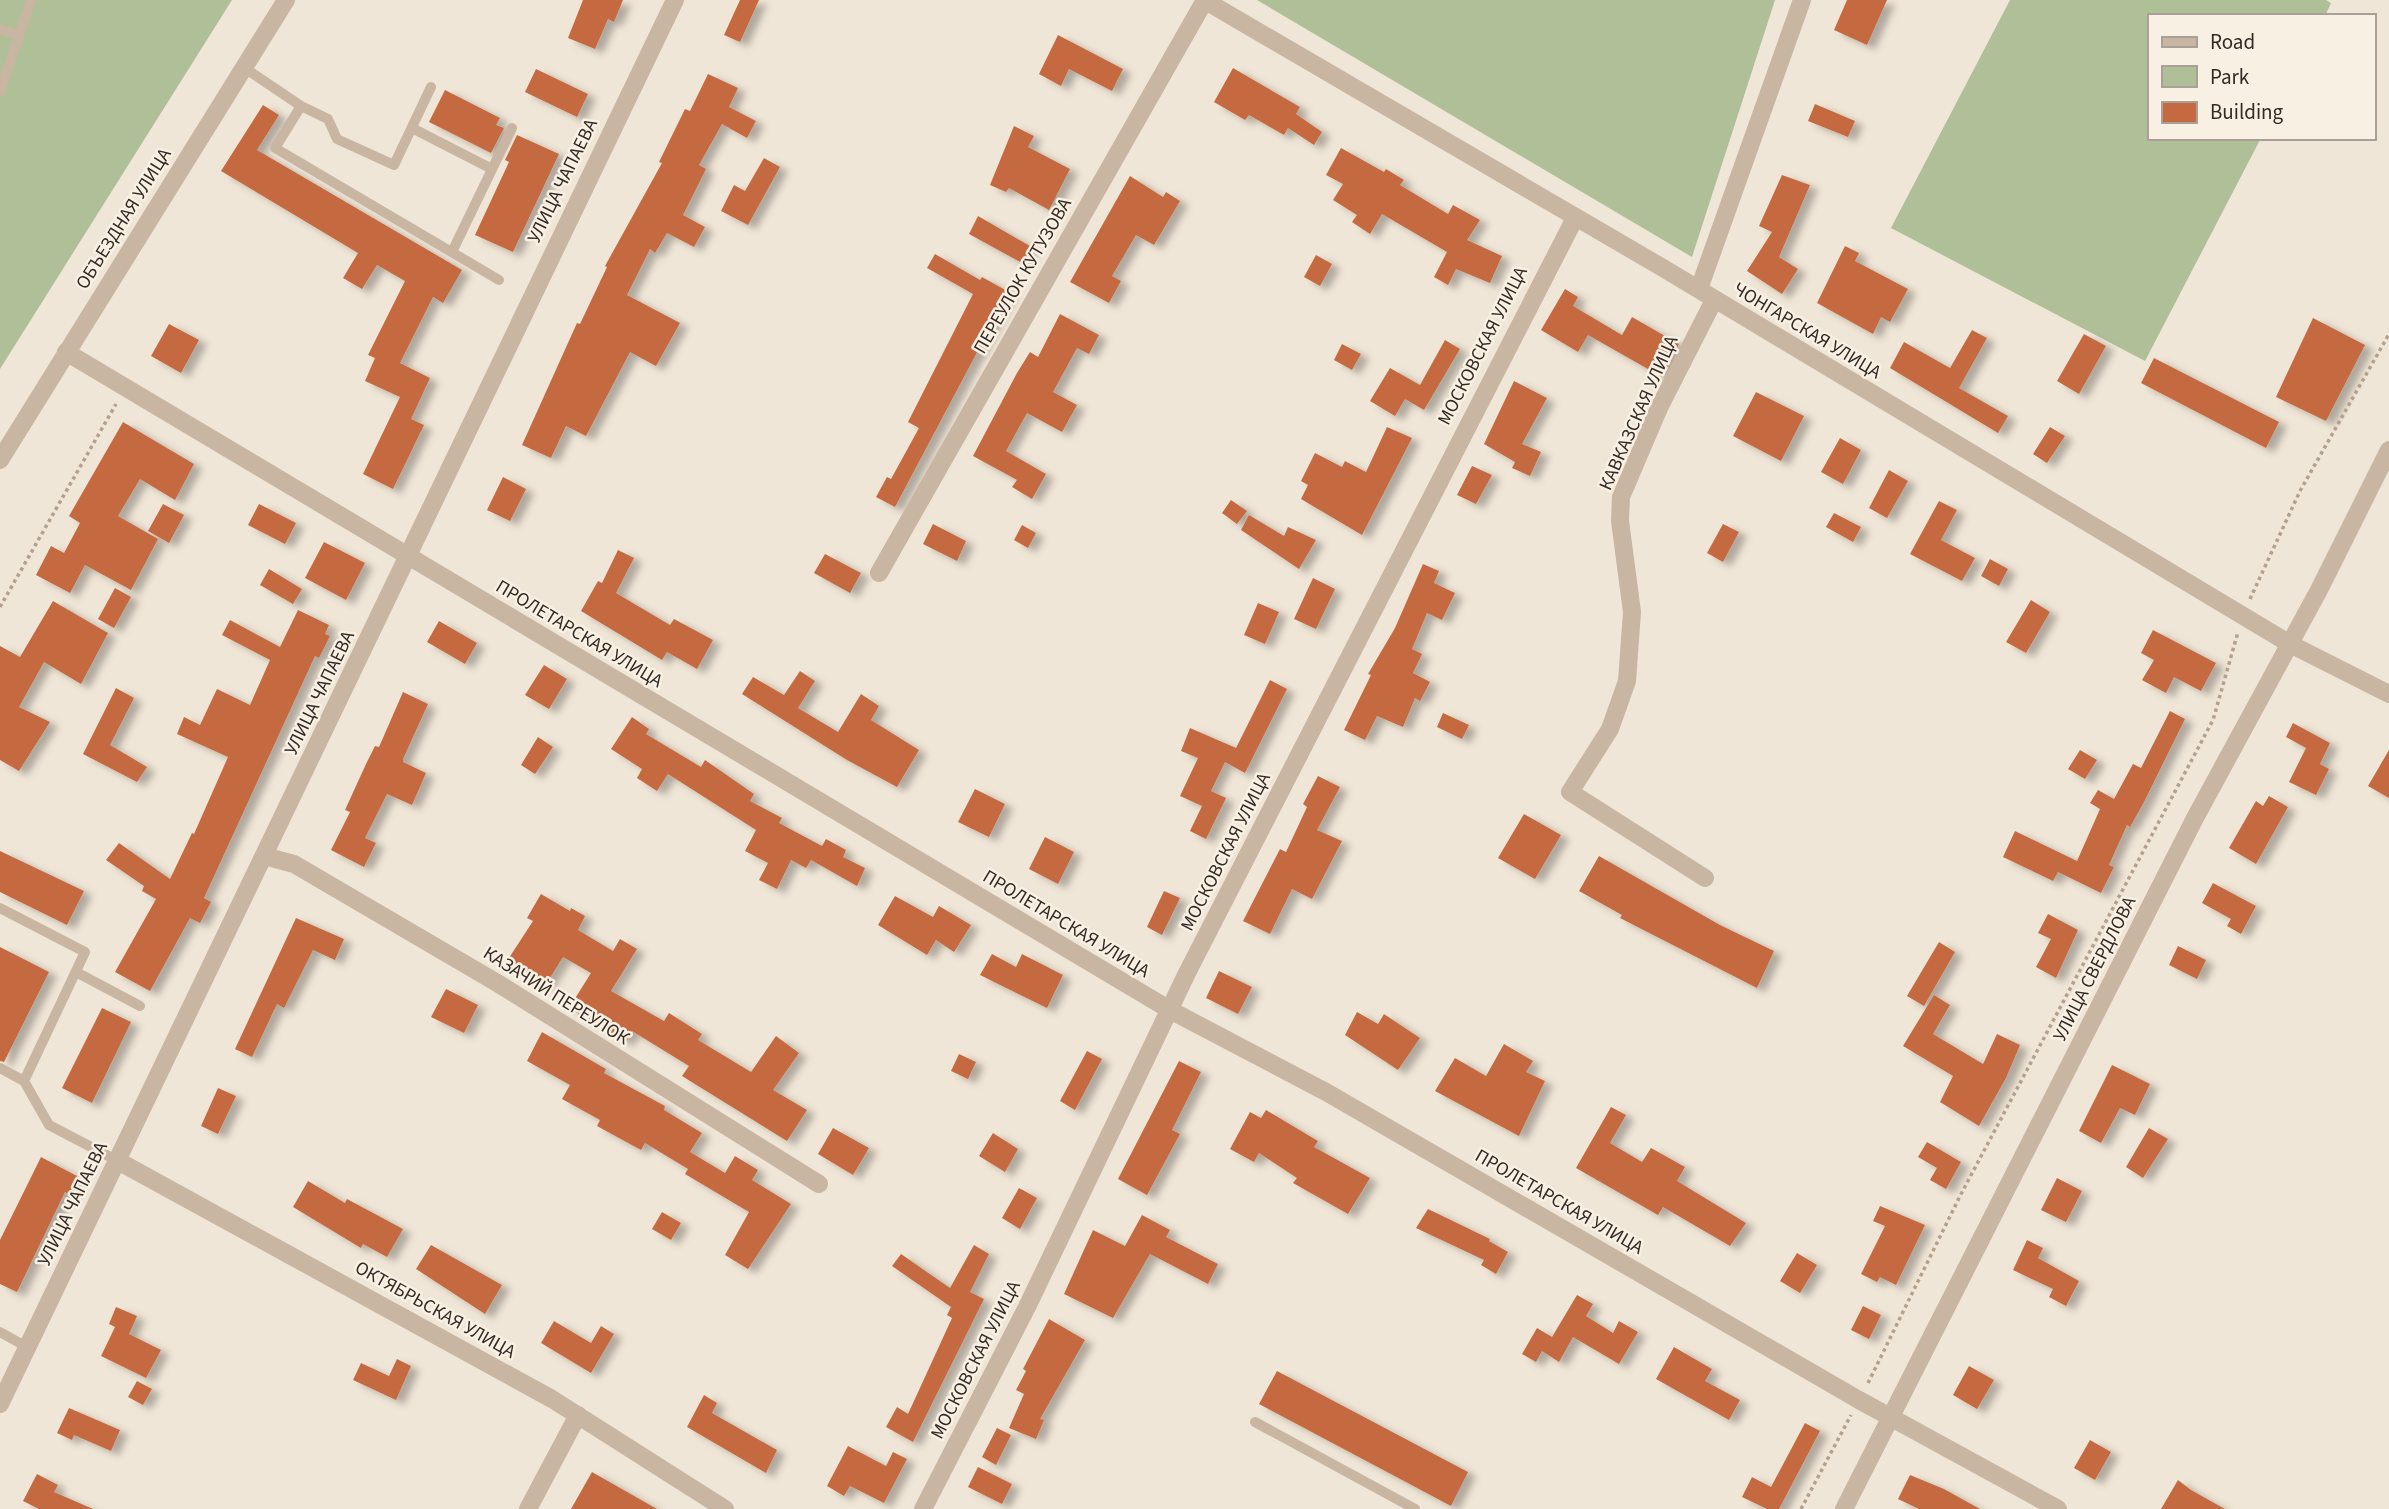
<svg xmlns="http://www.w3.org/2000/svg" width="2389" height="1509" font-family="'Source Sans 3',sans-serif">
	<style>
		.green { fill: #afbf97 }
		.building { fill: #c56a40; filter: url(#shadow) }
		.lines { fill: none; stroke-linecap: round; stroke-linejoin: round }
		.path { stroke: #b3a08d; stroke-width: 3.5; stroke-dasharray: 3.5 3.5; stroke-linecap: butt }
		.service { stroke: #c8b6a3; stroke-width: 10 }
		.minor { stroke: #c8b6a3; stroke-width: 18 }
		.tertiary { stroke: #c8b6a3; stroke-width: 18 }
		.labels { text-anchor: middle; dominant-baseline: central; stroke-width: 5; stroke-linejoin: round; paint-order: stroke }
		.street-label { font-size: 19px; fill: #332a25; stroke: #f8f0e3 }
	</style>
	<defs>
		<filter id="shadow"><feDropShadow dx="8" dy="4.5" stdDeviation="3.5" flood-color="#0004"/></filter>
	</defs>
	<rect width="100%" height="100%" fill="#f0e6d7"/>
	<path class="green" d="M 0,0 L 232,0 L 0,369 Z
		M 1257,0 L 1775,0 L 1692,257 Z
		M 2010,0 L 2326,0 L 2331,3 L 2325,16 L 2149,16 L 2149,138 L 2261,138 L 2145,361 L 1891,228 Z"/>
	<path class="building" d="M 583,0 L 623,0 L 614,22 L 608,19 L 595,49 L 568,38 Z
		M 740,0 L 759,0 L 740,42 L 724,35 Z
		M 1847,0 L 1887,0 L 1867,45 L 1834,30 Z
		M 1058,35 L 1123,69 L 1112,91 L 1069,69 L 1061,86 L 1039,74 Z
		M 1233,68 L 1300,107 L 1296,114 L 1322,132 L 1314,145 L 1288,128 L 1284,135 L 1249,115 L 1245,120 L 1214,102 Z
		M 536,69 L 588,94 L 577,117 L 525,92 Z
		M 708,74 L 738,88 L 729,107 L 756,121 L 747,138 L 722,124 L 699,165 L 706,169 L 683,215 L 705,227 L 694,247 L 667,233 L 655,253 L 650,249 L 627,295 L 680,323 L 656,366 L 630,352 L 586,436 L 566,426 L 551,458 L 522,445 L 577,323 L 580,324 L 607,267 L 605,266 L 662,163 L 659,162 L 685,109 L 690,111 Z
		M 445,90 L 500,118 L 496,125 L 504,128 L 491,153 L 429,122 Z
		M 1815,104 L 1855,121 L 1848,137 L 1808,121 Z
		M 263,105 L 279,115 L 257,150 L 462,270 L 443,303 L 433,297 L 400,363 L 430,378 L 411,419 L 424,425 L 393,489 L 363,474 L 400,397 L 365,381 L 375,358 L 368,355 L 405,281 L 377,265 L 362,289 L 343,278 L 358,253 L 221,171 Z
		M 1014,126 L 1034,136 L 1028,147 L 1070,169 L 1049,210 L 1009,188 L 1006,192 L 990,185 Z
		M 517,135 L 559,154 L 513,252 L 475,235 L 509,162 L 505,160 Z
		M 1341,148 L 1384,172 L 1386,169 L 1404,180 L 1400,185 L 1448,214 L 1453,205 L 1480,220 L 1467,240 L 1502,256 L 1490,283 L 1456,269 L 1448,285 L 1434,277 L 1447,252 L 1382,214 L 1370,234 L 1352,222 L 1357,215 L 1333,200 L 1343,184 L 1326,175 Z
		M 764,158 L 780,167 L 748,225 L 721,211 L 734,185 L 745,191 Z
		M 1782,175 L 1810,185 L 1779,257 L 1798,269 L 1782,294 L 1747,271 L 1772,232 L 1759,226 Z
		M 1130,176 L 1163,197 L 1166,192 L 1180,201 L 1154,245 L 1136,235 L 1112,276 L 1121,281 L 1109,303 L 1070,282 Z
		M 978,216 L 1030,246 L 1022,263 L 969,234 Z
		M 1845,246 L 1859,253 L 1855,261 L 1908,289 L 1890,322 L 1881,317 L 1873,334 L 1817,303 Z
		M 935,254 L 980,280 L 982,277 L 1009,292 L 895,507 L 876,497 L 887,477 L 891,479 L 919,428 L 908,422 L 973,294 L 927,268 Z
		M 1316,255 L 1332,264 L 1320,286 L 1304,277 Z
		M 1565,289 L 1578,297 L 1573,306 L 1622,335 L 1632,317 L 1679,344 L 1662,377 L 1588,335 L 1578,352 L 1541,330 Z
		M 1060,314 L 1099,335 L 1089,354 L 1077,348 L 1053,392 L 1077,405 L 1062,432 L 1027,413 L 1006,451 L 1046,474 L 1032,499 L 1012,487 L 1017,480 L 973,456 L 1017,373 L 1030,352 L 1038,357 Z
		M 2313,318 L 2365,345 L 2326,421 L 2276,397 Z
		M 169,324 L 199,340 L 181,373 L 151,356 Z
		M 1972,330 L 1987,338 L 1959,388 L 2008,416 L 1998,433 L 1890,368 L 1904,342 L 1950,368 Z
		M 2084,334 L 2106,346 L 2079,394 L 2057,381 Z
		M 1445,340 L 1460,349 L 1424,410 L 1405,399 L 1395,416 L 1370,401 L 1390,368 L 1420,385 Z
		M 1342,344 L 1361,354 L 1352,370 L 1334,360 Z
		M 2154,358 L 2279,422 L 2266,448 L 2141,383 Z
		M 1514,381 L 1547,398 L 1522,444 L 1541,452 L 1530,476 L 1512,468 L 1515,462 L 1484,444 Z
		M 1756,392 L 1804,416 L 1781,461 L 1733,436 Z
		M 123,422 L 194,464 L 175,500 L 140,479 L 118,516 L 158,539 L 131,590 L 85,565 L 70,593 L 36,575 L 51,546 L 64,553 L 80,523 L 69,516 Z
		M 1387,427 L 1412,438 L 1362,535 L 1301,499 L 1308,485 L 1301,481 L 1315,453 L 1342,467 L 1345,461 L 1366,472 Z
		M 2050,427 L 2065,436 L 2047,463 L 2033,454 Z
		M 1840,438 L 1861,450 L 1843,484 L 1821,472 Z
		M 1472,466 L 1492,475 L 1476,504 L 1457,495 Z
		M 1889,470 L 1908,481 L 1887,518 L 1869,508 Z
		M 503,477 L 526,489 L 510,521 L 487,510 Z
		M 1231,500 L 1247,511 L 1237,524 L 1222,513 Z
		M 1939,501 L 1957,510 L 1941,540 L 1975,558 L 1962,581 L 1910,554 Z
		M 163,504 L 184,515 L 169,543 L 148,531 Z
		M 259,504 L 296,523 L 285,544 L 248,525 Z
		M 1834,513 L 1861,527 L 1853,542 L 1826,527 Z
		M 1249,515 L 1284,536 L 1288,527 L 1316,540 L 1299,569 L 1241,530 Z
		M 933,524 L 966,541 L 957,561 L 923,544 Z
		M 1723,524 L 1739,532 L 1723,562 L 1707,553 Z
		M 1022,525 L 1036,533 L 1028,548 L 1014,540 Z
		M 324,542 L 365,563 L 346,600 L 305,578 Z
		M 618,550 L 634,558 L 616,593 L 670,625 L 674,619 L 713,640 L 697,669 L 667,652 L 662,660 L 581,611 L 598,581 L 602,583 Z
		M 825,554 L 861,573 L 850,593 L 814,573 Z
		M 1990,559 L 2008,569 L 1999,586 L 1981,576 Z
		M 1423,564 L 1439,571 L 1434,583 L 1455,593 L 1442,620 L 1427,613 L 1412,649 L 1422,654 L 1413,673 L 1430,682 L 1420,701 L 1415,698 L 1403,727 L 1377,716 L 1365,740 L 1344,730 L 1371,675 L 1368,674 L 1395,628 Z
		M 269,569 L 302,589 L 293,604 L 260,585 Z
		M 1313,578 L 1335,589 L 1316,629 L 1294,619 Z
		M 115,588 L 131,597 L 114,628 L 98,619 Z
		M 2031,600 L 2050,612 L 2026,653 L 2006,642 Z
		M 53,601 L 108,633 L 81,684 L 44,662 L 19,707 L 50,722 L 19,771 L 0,760 L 0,646 L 20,657 Z
		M 1258,603 L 1279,612 L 1265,644 L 1244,635 Z
		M 298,610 L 329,625 L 325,634 L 330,636 L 319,658 L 315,656 L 204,898 L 211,902 L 200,923 L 190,918 L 150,991 L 115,972 L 156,899 L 142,891 L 144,886 L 106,860 L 119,843 L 170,879 L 192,833 L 194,834 L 228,757 L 177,734 L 184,717 L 200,725 L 217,689 L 250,705 L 270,660 L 222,635 L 230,620 L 280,647 Z
		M 439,621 L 477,643 L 465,664 L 427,642 Z
		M 2153,630 L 2216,663 L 2201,691 L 2174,677 L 2166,693 L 2142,680 L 2154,660 L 2141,653 Z
		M 544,665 L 567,679 L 549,709 L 525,695 Z
		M 800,671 L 815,681 L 798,708 L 838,732 L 861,694 L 879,706 L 871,720 L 919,750 L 897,787 L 847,760 L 742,694 L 753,677 L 784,695 Z
		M 1270,680 L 1287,689 L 1245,773 L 1225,762 L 1211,791 L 1226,798 L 1206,839 L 1190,831 L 1202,806 L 1180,796 L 1198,758 L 1181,751 L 1190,728 L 1236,748 Z
		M 116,688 L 134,698 L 110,745 L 147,767 L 137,782 L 83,754 Z
		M 403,692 L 428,704 L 403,759 L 403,762 L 426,773 L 412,805 L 387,794 L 365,838 L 376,843 L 364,867 L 331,850 L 350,812 L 345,810 L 366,764 L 375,746 L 379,747 Z
		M 2170,711 L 2185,719 L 2144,802 L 2130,827 L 2127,825 L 2109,865 L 2114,867 L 2101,893 L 2058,872 L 2053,881 L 2003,857 L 2015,831 L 2077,861 L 2100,809 L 2090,803 L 2098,790 L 2114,799 L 2133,764 L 2141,768 Z
		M 1443,713 L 1469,725 L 1462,739 L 1437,727 Z
		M 632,717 L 649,729 L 646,734 L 701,767 L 705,760 L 754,794 L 750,801 L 782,818 L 779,823 L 822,846 L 826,839 L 846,850 L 843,857 L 865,868 L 857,886 L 811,860 L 806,868 L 791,860 L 777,889 L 759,880 L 768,863 L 745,851 L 756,830 L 668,774 L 657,791 L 637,778 L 642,769 L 611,749 Z
		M 2293,723 L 2330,743 L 2320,764 L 2329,769 L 2316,795 L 2289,782 L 2306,748 L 2286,737 Z
		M 538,737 L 553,747 L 535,774 L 521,765 Z
		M 2080,750 L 2097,760 L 2085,779 L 2068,769 Z
		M 2389,750 L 2389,798 L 2368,786 Z
		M 1318,776 L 1340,787 L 1317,830 L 1342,841 L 1312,899 L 1292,889 L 1270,934 L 1243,921 L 1280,849 L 1286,852 L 1307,807 L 1303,804 Z
		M 975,789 L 1005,804 L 989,837 L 958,822 Z
		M 2269,796 L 2288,807 L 2256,864 L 2229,848 L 2256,801 L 2263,806 Z
		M 1524,814 L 1561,835 L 1535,879 L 1498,858 Z
		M 1045,837 L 1074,852 L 1058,884 L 1029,869 Z
		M 0,851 L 84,891 L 67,925 L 0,892 Z
		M 1599,856 L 1720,925 L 1774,951 L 1757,988 L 1620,918 L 1622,915 L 1579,891 Z
		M 2213,883 L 2256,906 L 2241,934 L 2227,926 L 2231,919 L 2202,903 Z
		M 1164,891 L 1180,898 L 1162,935 L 1147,927 Z
		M 541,894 L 570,911 L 571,908 L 585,916 L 578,930 L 613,951 L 620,939 L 637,949 L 611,991 L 664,1021 L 669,1013 L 702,1034 L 698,1040 L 751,1072 L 776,1036 L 799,1053 L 773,1090 L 807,1110 L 787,1141 L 682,1076 L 689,1066 L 632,1031 L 626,1042 L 569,1008 L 591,973 L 563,957 L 545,986 L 507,961 L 533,921 L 527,918 Z
		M 895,896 L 933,917 L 939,906 L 971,925 L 954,952 L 936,940 L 927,955 L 878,925 Z
		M 2048,914 L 2078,930 L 2056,978 L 2036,967 L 2051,939 L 2038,933 Z
		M 296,918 L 344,939 L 335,960 L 313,950 L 284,1008 L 277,1004 L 252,1057 L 235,1049 Z
		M 1939,942 L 1955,952 L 1924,1006 L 1907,996 Z
		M 2178,946 L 2206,960 L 2197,979 L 2169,965 Z
		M 0,947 L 49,972 L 4,1062 L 0,1061 Z
		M 992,954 L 1016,967 L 1022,954 L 1063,975 L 1047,1008 L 980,975 Z
		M 1219,971 L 1252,987 L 1238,1014 L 1206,998 Z
		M 446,989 L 478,1005 L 464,1033 L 431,1017 Z
		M 1934,995 L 1950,1005 L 1933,1034 L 1983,1064 L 1997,1034 L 2020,1045 L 2006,1078 L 1979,1126 L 1940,1102 L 1953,1076 L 1903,1046 Z
		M 102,1008 L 131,1022 L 92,1103 L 62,1088 Z
		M 1357,1012 L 1378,1024 L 1384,1014 L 1420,1038 L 1398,1070 L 1345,1035 Z
		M 542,1032 L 606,1069 L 604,1073 L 665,1106 L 664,1110 L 702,1133 L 690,1152 L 725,1173 L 735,1156 L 758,1170 L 752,1180 L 791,1204 L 748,1269 L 725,1255 L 749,1212 L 685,1174 L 688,1169 L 645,1143 L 641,1150 L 597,1126 L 600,1120 L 562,1099 L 570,1085 L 527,1061 Z
		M 1504,1044 L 1533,1061 L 1526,1072 L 1545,1081 L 1519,1136 L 1435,1091 L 1455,1058 L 1486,1076 Z
		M 1087,1051 L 1102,1059 L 1075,1110 L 1060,1101 Z
		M 959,1054 L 976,1062 L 968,1079 L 951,1071 Z
		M 1179,1061 L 1201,1072 L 1172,1130 L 1180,1134 L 1147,1195 L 1118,1179 Z
		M 2112,1065 L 2150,1084 L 2135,1115 L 2120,1108 L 2101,1143 L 2079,1131 Z
		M 218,1088 L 236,1096 L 218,1134 L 201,1126 Z
		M 1611,1107 L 1626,1115 L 1610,1143 L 1642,1162 L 1651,1148 L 1685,1167 L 1677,1181 L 1746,1223 L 1730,1246 L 1663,1207 L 1658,1215 L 1576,1168 Z
		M 1266,1110 L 1318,1141 L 1314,1147 L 1370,1178 L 1348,1214 L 1293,1183 L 1297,1178 L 1259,1153 L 1254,1162 L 1230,1149 L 1250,1112 L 1261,1118 Z
		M 833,1128 L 869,1148 L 853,1175 L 818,1154 Z
		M 2149,1128 L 2168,1139 L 2143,1178 L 2126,1167 Z
		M 993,1133 L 1018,1149 L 1005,1172 L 979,1156 Z
		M 1927,1142 L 1961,1162 L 1946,1189 L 1930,1180 L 1937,1168 L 1918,1157 Z
		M 41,1157 L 77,1176 L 69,1194 L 65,1192 L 17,1292 L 0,1284 L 0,1240 Z
		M 2057,1178 L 2082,1191 L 2066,1222 L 2041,1210 Z
		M 308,1181 L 345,1203 L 347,1199 L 403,1229 L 387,1257 L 363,1244 L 361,1248 L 293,1207 Z
		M 1019,1188 L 1037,1198 L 1020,1229 L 1002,1218 Z
		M 1880,1206 L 1925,1225 L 1896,1285 L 1880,1277 L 1877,1282 L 1861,1274 L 1885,1226 L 1873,1221 Z
		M 1428,1209 L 1490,1239 L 1489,1241 L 1508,1252 L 1496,1274 L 1481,1265 L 1484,1260 L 1416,1228 Z
		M 662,1212 L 681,1223 L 671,1240 L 652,1229 Z
		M 1142,1215 L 1170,1230 L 1166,1237 L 1218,1264 L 1208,1284 L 1150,1254 L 1113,1318 L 1064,1294 L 1093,1230 L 1125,1246 Z
		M 2027,1240 L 2043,1248 L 2038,1258 L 2079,1281 L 2066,1306 L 2049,1297 L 2053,1289 L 2013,1270 Z
		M 431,1245 L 502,1285 L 485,1314 L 416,1269 Z
		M 974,1245 L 989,1254 L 970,1292 L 984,1299 L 913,1442 L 886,1427 L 897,1407 L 908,1414 L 952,1318 L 947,1315 L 951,1307 L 892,1266 L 901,1254 L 950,1288 Z
		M 1797,1253 L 1817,1265 L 1800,1293 L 1780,1281 Z
		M 1577,1295 L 1593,1304 L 1586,1316 L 1613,1333 L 1619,1321 L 1638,1332 L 1619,1364 L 1573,1337 L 1559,1362 L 1542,1351 L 1536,1362 L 1522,1354 L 1537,1328 L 1552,1337 Z
		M 1863,1306 L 1881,1315 L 1869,1339 L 1851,1330 Z
		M 116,1307 L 137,1316 L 129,1334 L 161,1350 L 146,1378 L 101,1356 L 115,1327 L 109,1324 Z
		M 1049,1319 L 1085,1340 L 1040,1419 L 1044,1420 L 1036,1439 L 1009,1428 L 1024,1394 L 1016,1390 L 1026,1371 L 1023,1369 Z
		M 554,1321 L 591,1343 L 601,1326 L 614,1334 L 591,1373 L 541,1343 Z
		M 1674,1347 L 1712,1369 L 1705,1381 L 1740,1400 L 1729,1420 L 1656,1379 Z
		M 397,1359 L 411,1366 L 396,1400 L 353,1380 L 361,1363 L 389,1376 Z
		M 1969,1366 L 1994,1380 L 1977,1409 L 1953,1395 Z
		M 1277,1371 L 1468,1472 L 1451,1506 L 1259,1404 Z
		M 137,1381 L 152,1389 L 143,1405 L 128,1397 Z
		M 704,1395 L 717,1403 L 712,1413 L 777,1450 L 766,1473 L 687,1427 Z
		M 69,1408 L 120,1430 L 111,1451 L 74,1435 L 72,1440 L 57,1433 Z
		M 1805,1423 L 1820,1431 L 1779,1509 L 1767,1509 L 1742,1497 L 1752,1477 L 1771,1487 Z
		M 997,1428 L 1011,1435 L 996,1465 L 982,1457 Z
		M 2090,1440 L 2111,1452 L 2095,1480 L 2074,1468 Z
		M 848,1446 L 886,1466 L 893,1452 L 907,1459 L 884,1503 L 850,1486 L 844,1496 L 827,1486 Z
		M 978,1467 L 1012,1484 L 1002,1504 L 968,1487 Z
		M 592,1472 L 657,1509 L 571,1509 Z
		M 37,1474 L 58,1485 L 54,1492 L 93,1509 L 39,1509 L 23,1501 Z
		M 1910,1475 L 1944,1489 L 1980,1509 L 1919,1509 L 1898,1499 Z
		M 2178,1480 L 2191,1490 L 2225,1509 L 2161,1509 Z"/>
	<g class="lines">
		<path class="path" d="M 2250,599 L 2300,491 L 2389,334
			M 0,607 L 116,404
			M 1868,1383 L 1961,1194 L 2213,720 L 2238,632
			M 1801,1509 L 1851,1415"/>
		<path class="service" d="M 0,29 L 19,35
			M 243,67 L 301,106 L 275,148 L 499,280
			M 0,92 L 31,0
			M 301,106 L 328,119 L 337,139 L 394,165 L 431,87
			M 412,128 L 492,169
			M 452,252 L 512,128
			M 0,908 L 85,952 L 24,1081 L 49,1125 L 118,1161
			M 76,972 L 140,1006
			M 0,1068 L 24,1081
			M 0,1332 L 27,1347
			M 1255,1422 L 1415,1509"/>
		<path class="minor" d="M 1204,0 L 1663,268 L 2290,644 L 2389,694
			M 1699,289 L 1802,0
			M 66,352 L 1170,1010 L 1326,1092 L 1859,1400 L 2058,1509
			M 879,573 L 1205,0
			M 264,856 L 294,864 L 499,984 L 819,1184
			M 1705,878 L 1570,792 L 1610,729 L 1627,681 L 1632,612 L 1620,521 L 1621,497 L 1659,408 L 1714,300
			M 118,1161 L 552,1399 L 725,1509
			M 0,1404 L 675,0
			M 528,1509 L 578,1415
			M 923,1509 L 1027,1307 L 1187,973 L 1575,218"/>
		<path class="tertiary" d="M 0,460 L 286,0
			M 1844,1509 L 2195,818 L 2319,590 L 2389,450"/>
	</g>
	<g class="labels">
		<g class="street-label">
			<text transform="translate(563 181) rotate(-64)">УЛИЦА ЧАПАЕВА</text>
			<text transform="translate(124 219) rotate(-58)">ОБЪЕЗДНАЯ УЛИЦА</text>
			<text transform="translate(1023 276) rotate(-60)">ПЕРЕУЛОК КУТУЗОВА</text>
			<text transform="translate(1807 331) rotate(31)">ЧОНГАРСКАЯ УЛИЦА</text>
			<text transform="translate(1483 346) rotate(-63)">МОСКОВСКАЯ УЛИЦА</text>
			<text transform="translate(1639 413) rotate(-66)">КАВКАЗСКАЯ УЛИЦА</text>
			<text transform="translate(579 634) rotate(31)">ПРОЛЕТАРСКАЯ УЛИЦА</text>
			<text transform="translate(320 693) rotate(-64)">УЛИЦА ЧАПАЕВА</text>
			<text transform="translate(1226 852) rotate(-63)">МОСКОВСКАЯ УЛИЦА</text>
			<text transform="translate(1066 924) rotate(31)">ПРОЛЕТАРСКАЯ УЛИЦА</text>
			<text transform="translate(2095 969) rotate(-63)">УЛИЦА СВЕРДЛОВА</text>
			<text transform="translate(556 996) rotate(32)">КАЗАЧИЙ ПЕРЕУЛОК</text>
			<text transform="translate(1559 1202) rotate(30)">ПРОЛЕТАРСКАЯ УЛИЦА</text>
			<text transform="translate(73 1204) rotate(-64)">УЛИЦА ЧАПАЕВА</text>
			<text transform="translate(435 1310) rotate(29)">ОКТЯБРЬСКАЯ УЛИЦА</text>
			<text transform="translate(976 1360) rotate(-63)">МОСКОВСКАЯ УЛИЦА</text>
		</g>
	</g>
	<rect x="2148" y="14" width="228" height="126" fill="#f8f0e3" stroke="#a9a197" stroke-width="2"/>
	<rect x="2162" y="37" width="35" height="10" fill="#c8b6a3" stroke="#a9a197" stroke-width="2"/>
	<text x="2210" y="49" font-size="21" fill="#332a25">Road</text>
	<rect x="2162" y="66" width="35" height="21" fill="#afbf97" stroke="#a9a197" stroke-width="2"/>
	<text x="2210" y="84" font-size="21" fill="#332a25">Park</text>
	<rect x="2162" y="102" width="35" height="21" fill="#c56a40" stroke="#a9a197" stroke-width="2"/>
	<text x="2210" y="119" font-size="21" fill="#332a25">Building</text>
</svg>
